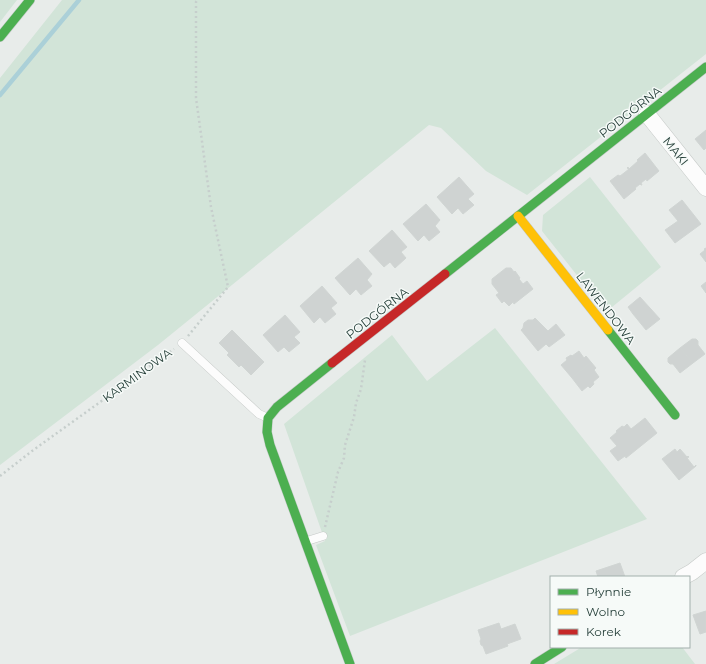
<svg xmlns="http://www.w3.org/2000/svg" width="706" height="664" font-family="Montserrat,sans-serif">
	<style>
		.green { fill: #d2e4d8 }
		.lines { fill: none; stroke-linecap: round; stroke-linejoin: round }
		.stream { stroke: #abd0d8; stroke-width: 4.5 }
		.building { fill: #cfd3d2; stroke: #d0d5d3 }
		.lane-casing { stroke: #c5c9c7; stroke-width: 9 }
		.street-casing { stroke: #c5c9c7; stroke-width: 17 }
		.fast-casing { stroke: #c3c9c7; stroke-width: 10 }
		.slow-casing { stroke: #c3c9c7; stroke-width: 10 }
		.jam-casing { stroke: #c3c9c7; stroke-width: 10 }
		.path { stroke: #c6cecc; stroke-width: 2.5; stroke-dasharray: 2 3; stroke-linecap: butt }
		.lane { stroke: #fcfcfc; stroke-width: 8 }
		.street { stroke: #fcfcfc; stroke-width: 16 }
		.fast { stroke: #4caf50; stroke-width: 9 }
		.slow { stroke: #ffc107; stroke-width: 9 }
		.jam { stroke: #c62828; stroke-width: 9 }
		.labels { text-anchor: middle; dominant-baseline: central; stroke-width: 3; stroke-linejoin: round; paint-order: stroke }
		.street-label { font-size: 12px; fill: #253f39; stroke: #f6faf8 }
	</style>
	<rect width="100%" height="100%" fill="#e8ecea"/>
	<path class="green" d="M 0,0 L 17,0 L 0,22 Z
		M 62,0 L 706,0 L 706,54 L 527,195 L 486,171 L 441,128 L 429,125 L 158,345 L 0,465 L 0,78 Z
		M 590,177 L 661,267 L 606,312 L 542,231 L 543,215 Z
		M 495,328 L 647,519 L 350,636 L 316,545 L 325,541 L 284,424 L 392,335 L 427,381 Z
		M 582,647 L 682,647 L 695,664 L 554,664 Z"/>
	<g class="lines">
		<path class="stream" d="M 0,95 L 79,0"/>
	</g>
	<path class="building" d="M 706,130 L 706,148 L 704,150 L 695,139 Z
		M 645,153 L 659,171 L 647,181 L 646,179 L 641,183 L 642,185 L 641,185 L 640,184 L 635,188 L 636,189 L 624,199 L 610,181 L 618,175 L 620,176 L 624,173 L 629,169 L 627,168 L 628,167 L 629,169 L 638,161 L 637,160 Z
		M 459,177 L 474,194 L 468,199 L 474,205 L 463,214 L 458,208 L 452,214 L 437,197 Z
		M 682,200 L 701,224 L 675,243 L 665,230 L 678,221 L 669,210 Z
		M 426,204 L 440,220 L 435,226 L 440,232 L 429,241 L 424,235 L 418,241 L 403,224 Z
		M 392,230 L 407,247 L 401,252 L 406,258 L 395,268 L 390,262 L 384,267 L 369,251 Z
		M 706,248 L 706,262 L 700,254 L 705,250 L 704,249 Z
		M 358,258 L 372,274 L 367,280 L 372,286 L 361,295 L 356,289 L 350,295 L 335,278 Z
		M 506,268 L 511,268 L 514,272 L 515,271 L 520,278 L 519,279 L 523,284 L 527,281 L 533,289 L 514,304 L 513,302 L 509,306 L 504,301 L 502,303 L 496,295 L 499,293 L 492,284 L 492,279 Z
		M 706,282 L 706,293 L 701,286 Z
		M 322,286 L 337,303 L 331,308 L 336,314 L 325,323 L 320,317 L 314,323 L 300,306 Z
		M 640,297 L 660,319 L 646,330 L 633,314 L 628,307 Z
		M 285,315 L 300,332 L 294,337 L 300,343 L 289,352 L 284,347 L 278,352 L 263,335 Z
		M 535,318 L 548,331 L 556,324 L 565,335 L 549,347 L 546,344 L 538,351 L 521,330 L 523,328 L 524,323 L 528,320 L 533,320 Z
		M 232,330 L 264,362 L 251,375 L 241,365 L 239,367 L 227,355 L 229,353 L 219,343 Z
		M 692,339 L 696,339 L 698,341 L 698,345 L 705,354 L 693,363 L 680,348 Z
		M 680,348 L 693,363 L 680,373 L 673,364 L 670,364 L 668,362 L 668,358 Z
		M 579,351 L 584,358 L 586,356 L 591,362 L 572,378 L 561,365 L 567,360 L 566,358 L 571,355 L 572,356 Z
		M 591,362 L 596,368 L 594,370 L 599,377 L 593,382 L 594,384 L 590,388 L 588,386 L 582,391 L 572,378 Z
		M 645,418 L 657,433 L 626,458 L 625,456 L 618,461 L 610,451 L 617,446 L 610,438 L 617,432 L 616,431 L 622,426 L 624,427 L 627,424 L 631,429 Z
		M 675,449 L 677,452 L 680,449 L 687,457 L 688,456 L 689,457 L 687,458 L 694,467 L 696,465 L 696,466 L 679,480 L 662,459 Z
		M 620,563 L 625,577 L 598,577 L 596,571 Z
		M 706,611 L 706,632 L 700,634 L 693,615 Z
		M 499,623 L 501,629 L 515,624 L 521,639 L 507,644 L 508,646 L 486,654 L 483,646 L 481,645 L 480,641 L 481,639 L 478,630 Z"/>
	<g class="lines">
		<defs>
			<path id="lane" d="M 182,343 L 259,414 L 268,418
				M 307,541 L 323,536"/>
			<path id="street" d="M 647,114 L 706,188
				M 683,577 L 692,572 L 706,561"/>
			<path id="fast" d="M 0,37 L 30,0
				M 445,274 L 706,67
				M 608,330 L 675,415
				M 332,363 L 277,407 L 268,418 L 267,432 L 270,445 L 350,664
				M 535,664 L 562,647"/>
			<path id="slow" d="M 518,216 L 608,330"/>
			<path id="jam" d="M 332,363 L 445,274"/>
		</defs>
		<use href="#lane" class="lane-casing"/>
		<use href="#street" class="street-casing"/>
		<use href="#fast" class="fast-casing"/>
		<use href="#slow" class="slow-casing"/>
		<use href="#jam" class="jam-casing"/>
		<path class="path" d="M 188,336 L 228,287 L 211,207 L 196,98 L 196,2 L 197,0
			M 0,476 L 32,451 L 174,349
			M 325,527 L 338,472 L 344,458 L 345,445 L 354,417 L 356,403 L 361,389 L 365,360"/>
		<use href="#lane" class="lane"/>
		<use href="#street" class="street"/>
		<use href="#fast" class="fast"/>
		<use href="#slow" class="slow"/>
		<use href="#jam" class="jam"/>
	</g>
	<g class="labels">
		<g class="street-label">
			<text transform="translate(630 112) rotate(-38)">PODGÓRNA</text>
			<text transform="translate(676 151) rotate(51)">MAKI</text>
			<text transform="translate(606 308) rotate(52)">LAWENDOWA</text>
			<text transform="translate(377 313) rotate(-38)">PODGÓRNA</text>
			<text transform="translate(137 375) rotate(-36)">KARMINOWA</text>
		</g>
	</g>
	<rect x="550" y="576" width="140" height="72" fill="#f6faf8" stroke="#a2afac"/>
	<rect x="558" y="589" width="20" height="6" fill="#4caf50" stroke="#a2afac"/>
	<text x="586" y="596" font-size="12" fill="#253f39">Płynnie</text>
	<rect x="558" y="609" width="20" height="6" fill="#ffc107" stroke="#a2afac"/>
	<text x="586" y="616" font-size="12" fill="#253f39">Wolno</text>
	<rect x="558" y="629" width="20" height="6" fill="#c62828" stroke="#a2afac"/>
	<text x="586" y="636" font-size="12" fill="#253f39">Korek</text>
</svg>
